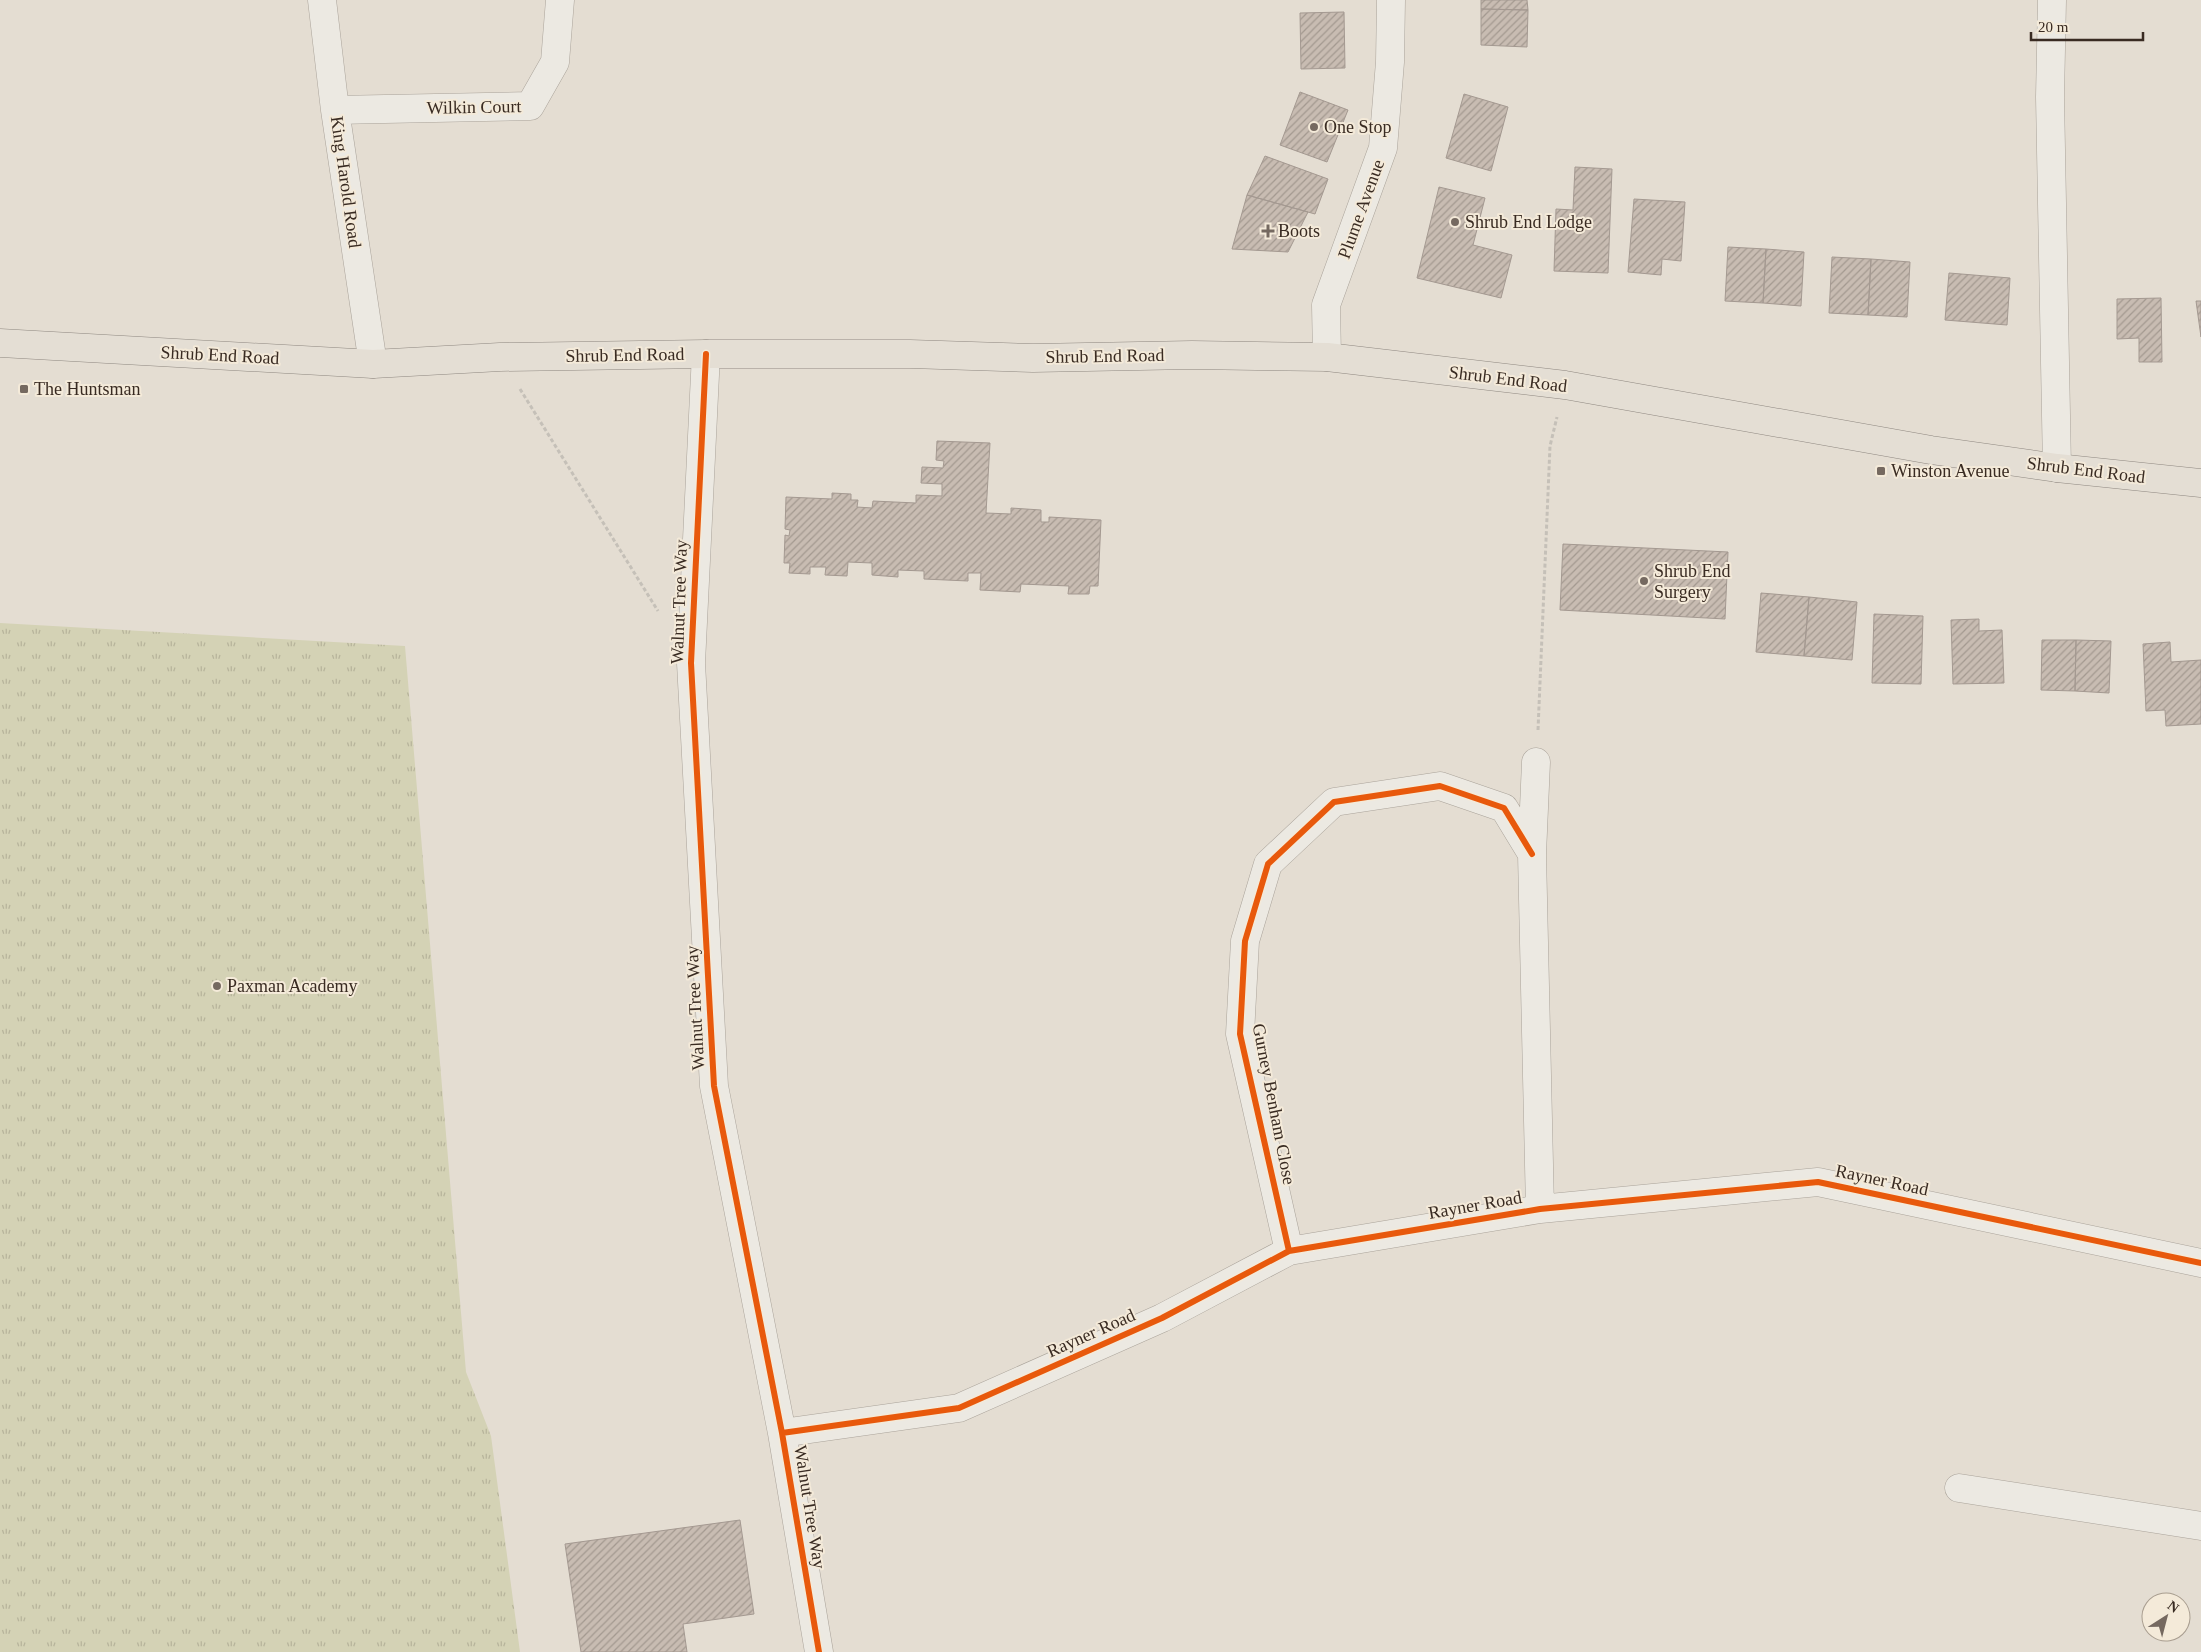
<svg xmlns="http://www.w3.org/2000/svg" width="2201" height="1652" font-family="'Times New Roman',serif">
	<style>
		.park { fill: url(#park-tufts) }
		.building { fill: url(#building-hatch); stroke: #a49991 }
		.lines { fill: none; stroke-linecap: round; stroke-linejoin: round }
		.minor-casing { stroke: #aaa39a; stroke-width: 29 }
		.major-casing { stroke: #8f8881; stroke-width: 29 }
		.path { stroke: #c5c0b8; stroke-width: 3; stroke-dasharray: 4 2.5; stroke-linecap: butt }
		.minor { stroke: #ece9e2; stroke-width: 28 }
		.major { stroke: #e4ded4; stroke-width: 28 }
		.cycleway-casing { stroke: #f4ead9; stroke-width: 9 }
		.cycleway { stroke: #e8590c; stroke-width: 6 }
		.poi-dot { fill: #756960; stroke: #f4ead9; stroke-width: 2 }
		.labels { text-anchor: middle; dominant-baseline: central; stroke-width: 4; stroke-linejoin: round; paint-order: stroke }
		.street-label { font-size: 18px; fill: #392b22; stroke: #f4ead9 }
		.poi-label { font-size: 18px; fill: #392b22; stroke: #f4ead9; text-anchor: start }
	</style>
	<defs>
		<pattern id="park-tufts" width="24" height="20" patternUnits="userSpaceOnUse" patternTransform="scale(1.25)"><rect width="24" height="20" fill="#d4d2b5"/><path d="M3 7l-1-3M5 7V3M7 7l1-3M15 17l-1-3M17 17v-4M19 17l1-3" fill="none" stroke="#b7b49b"/></pattern>
		<pattern id="building-hatch" width="6" height="6" patternUnits="userSpaceOnUse" patternTransform="scale(1.25)"><rect width="6" height="6" fill="#c8bcb2"/><path d="M-1 1l2-2M0 6l6-6M5 7l2-2" fill="none" stroke="#a39990"/></pattern>
	</defs>
	<rect width="100%" height="100%" fill="#e4ddd2"/>
	<path class="park" d="M 0,623 L 405,646 L 466,1372 L 491,1436 L 520,1652 L 0,1652 Z"/>
	<path class="building" d="M 1481,0 L 1527,0 L 1528,10 L 1481,9 Z
		M 1481,9 L 1528,10 L 1527,47 L 1481,45 Z
		M 1344,12 L 1345,68 L 1301,69 L 1300,13 Z
		M 1300,92 L 1348,110 L 1327,162 L 1280,145 Z
		M 1464,94 L 1508,107 L 1491,171 L 1446,158 Z
		M 1265,156 L 1328,179 L 1315,214 L 1247,195 Z
		M 1575,167 L 1612,169 L 1608,273 L 1554,271 L 1556,209 L 1573,210 Z
		M 1439,187 L 1485,198 L 1473,245 L 1512,255 L 1501,298 L 1417,278 Z
		M 1247,195 L 1308,212 L 1288,252 L 1232,249 Z
		M 1634,199 L 1685,202 L 1681,261 L 1662,259 L 1661,275 L 1628,272 Z
		M 1728,247 L 1766,249 L 1763,303 L 1725,301 Z
		M 1766,249 L 1804,252 L 1801,306 L 1763,303 Z
		M 1832,257 L 1871,259 L 1868,315 L 1829,313 Z
		M 1871,259 L 1910,262 L 1907,317 L 1868,315 Z
		M 1949,273 L 2010,278 L 2007,325 L 1945,320 Z
		M 2161,298 L 2162,362 L 2139,362 L 2139,338 L 2117,339 L 2117,299 Z
		M 2196,301 L 2201,301 L 2201,337 Z
		M 937,441 L 990,443 L 986,513 L 1011,514 L 1011,508 L 1041,510 L 1041,522 L 1049,522 L 1049,517 L 1101,520 L 1098,586 L 1090,586 L 1089,594 L 1068,594 L 1069,586 L 1021,584 L 1020,592 L 980,590 L 981,573 L 968,573 L 968,581 L 924,579 L 924,571 L 898,570 L 898,577 L 872,575 L 872,563 L 848,562 L 847,576 L 825,575 L 826,567 L 810,567 L 810,574 L 789,573 L 790,563 L 784,563 L 785,535 L 789,536 L 790,530 L 785,529 L 786,497 L 832,499 L 832,493 L 851,494 L 851,500 L 858,500 L 857,507 L 872,508 L 873,501 L 916,503 L 916,495 L 942,496 L 942,484 L 921,483 L 922,467 L 943,468 L 944,461 L 936,460 Z
		M 1563,544 L 1728,552 L 1725,619 L 1560,610 Z
		M 1761,593 L 1809,597 L 1804,656 L 1756,652 Z
		M 1809,597 L 1857,602 L 1852,660 L 1804,656 Z
		M 1874,614 L 1923,616 L 1921,684 L 1872,683 Z
		M 1979,619 L 1979,631 L 2002,630 L 2004,683 L 1953,684 L 1951,620 Z
		M 2042,640 L 2076,640 L 2075,691 L 2041,690 Z
		M 2076,640 L 2111,641 L 2109,693 L 2075,691 Z
		M 2170,642 L 2171,662 L 2201,660 L 2201,724 L 2166,726 L 2165,710 L 2146,711 L 2143,644 Z
		M 740,1520 L 754,1614 L 683,1624 L 687,1652 L 581,1652 L 565,1544 Z"/>
	<g class="lines">
		<defs>
			<path id="minor" d="M 322,0 L 335,110 L 373,364
				M 2052,0 L 2050,97 L 2057,468
				M 335,110 L 530,106 L 555,62 L 560,0
				M 706,354 L 691,663 L 714,1086 L 782,1433 L 819,1652
				M 1327,357 L 1326,305 L 1383,148 L 1390,62 L 1391,0
				M 1536,762 L 1532,854 L 1540,1209
				M 1289,1251 L 1240,1034 L 1245,941 L 1268,864 L 1334,802 L 1440,786 L 1504,808 L 1532,854
				M 782,1433 L 959,1408 L 1162,1318 L 1289,1251 L 1540,1209 L 1818,1182 L 2201,1263
				M 1959,1488 L 2201,1526"/>
			<path id="major" d="M 0,343 L 373,364 L 500,357 L 706,354 L 910,354 L 1033,358 L 1192,355 L 1327,357 L 1565,385 L 1931,450 L 2057,468 L 2201,483"/>
		</defs>
		<use href="#minor" class="minor-casing"/>
		<use href="#major" class="major-casing"/>
		<path class="path" d="M 520,389 L 658,611
			M 1538,730 L 1550,446 L 1557,417"/>
		<use href="#minor" class="minor"/>
		<use href="#major" class="major"/>
		<defs>
			<path id="cycleway" d="M 706,354 L 691,663 L 714,1086 L 782,1433 L 819,1652
				M 1289,1251 L 1240,1034 L 1245,941 L 1268,864 L 1334,802 L 1440,786 L 1504,808 L 1532,854
				M 782,1433 L 959,1408 L 1162,1318 L 1289,1251 L 1540,1209 L 1818,1182 L 2201,1263"/>
		</defs>
		<use href="#cycleway" class="cycleway-casing"/>
		<use href="#cycleway" class="cycleway"/>
	</g>
	<g class="poi-dot">
		<circle cx="1314" cy="127" r="5"/>
		<circle cx="1455" cy="222" r="5"/>
		<path d="M1265.5 223.5h5v5h5v5h-5v5h-5v-5h-5v-5h5z"/>
		<rect x="19" y="384" width="10" height="10" rx="2.5"/>
		<rect x="1876" y="466" width="10" height="10" rx="2.5"/>
		<circle cx="1644" cy="581" r="5"/>
		<circle cx="217" cy="986" r="5"/>
	</g>
	<g class="labels">
		<g class="street-label">
			<text transform="translate(474 107) rotate(-1)">Wilkin Court</text>
			<text transform="translate(346 182) rotate(82)">King Harold Road</text>
			<text transform="translate(1361 209) rotate(-70)">Plume Avenue</text>
			<text transform="translate(220 355) rotate(3)">Shrub End Road</text>
			<text transform="translate(625 355) rotate(-1)">Shrub End Road</text>
			<text transform="translate(1105 356) rotate(-1)">Shrub End Road</text>
			<text transform="translate(1508 379) rotate(7)">Shrub End Road</text>
			<text transform="translate(2086 470) rotate(7)">Shrub End Road</text>
			<text transform="translate(679 602) rotate(-88)">Walnut Tree Way</text>
			<text transform="translate(695 1008) rotate(-93)">Walnut Tree Way</text>
			<text transform="translate(1274 1104) rotate(79)">Gurney Benham Close</text>
			<text transform="translate(1882 1180) rotate(12)">Rayner Road</text>
			<text transform="translate(1475 1205) rotate(-10)">Rayner Road</text>
			<text transform="translate(1091 1333) rotate(-24)">Rayner Road</text>
			<text transform="translate(810 1507) rotate(81)">Walnut Tree Way</text>
		</g>
		<g class="poi-label">
			<text x="1324" y="127">One Stop</text>
			<text x="1465" y="222">Shrub End Lodge</text>
			<text x="1278" y="231">Boots</text>
			<text x="34" y="389">The Huntsman</text>
			<text x="1891" y="471">Winston Avenue</text>
			<text x="1654" y="571">Shrub End<tspan x="1654" dy="21">Surgery</tspan></text>
			<text x="227" y="986">Paxman Academy</text>
		</g>
	</g>
	<g transform="translate(2166 1617) rotate(36)"><circle r="24" fill="#f4ead9" stroke="#a99e90"/>
	<path d="M0-4L9 19L0 12L-9 19Z" fill="#756960"/>
	<text y="-8" font-size="14" font-weight="bold" text-anchor="middle" fill="#392b22">N</text>
	</g>
	<path d="M2031 32v8h112v-8" fill="none" stroke="#392b22" stroke-width="2.5"/>
	<text x="2038" y="32" font-size="15" fill="#392b22" stroke="#f4ead9" stroke-width="4" paint-order="stroke">20 m</text>
</svg>
